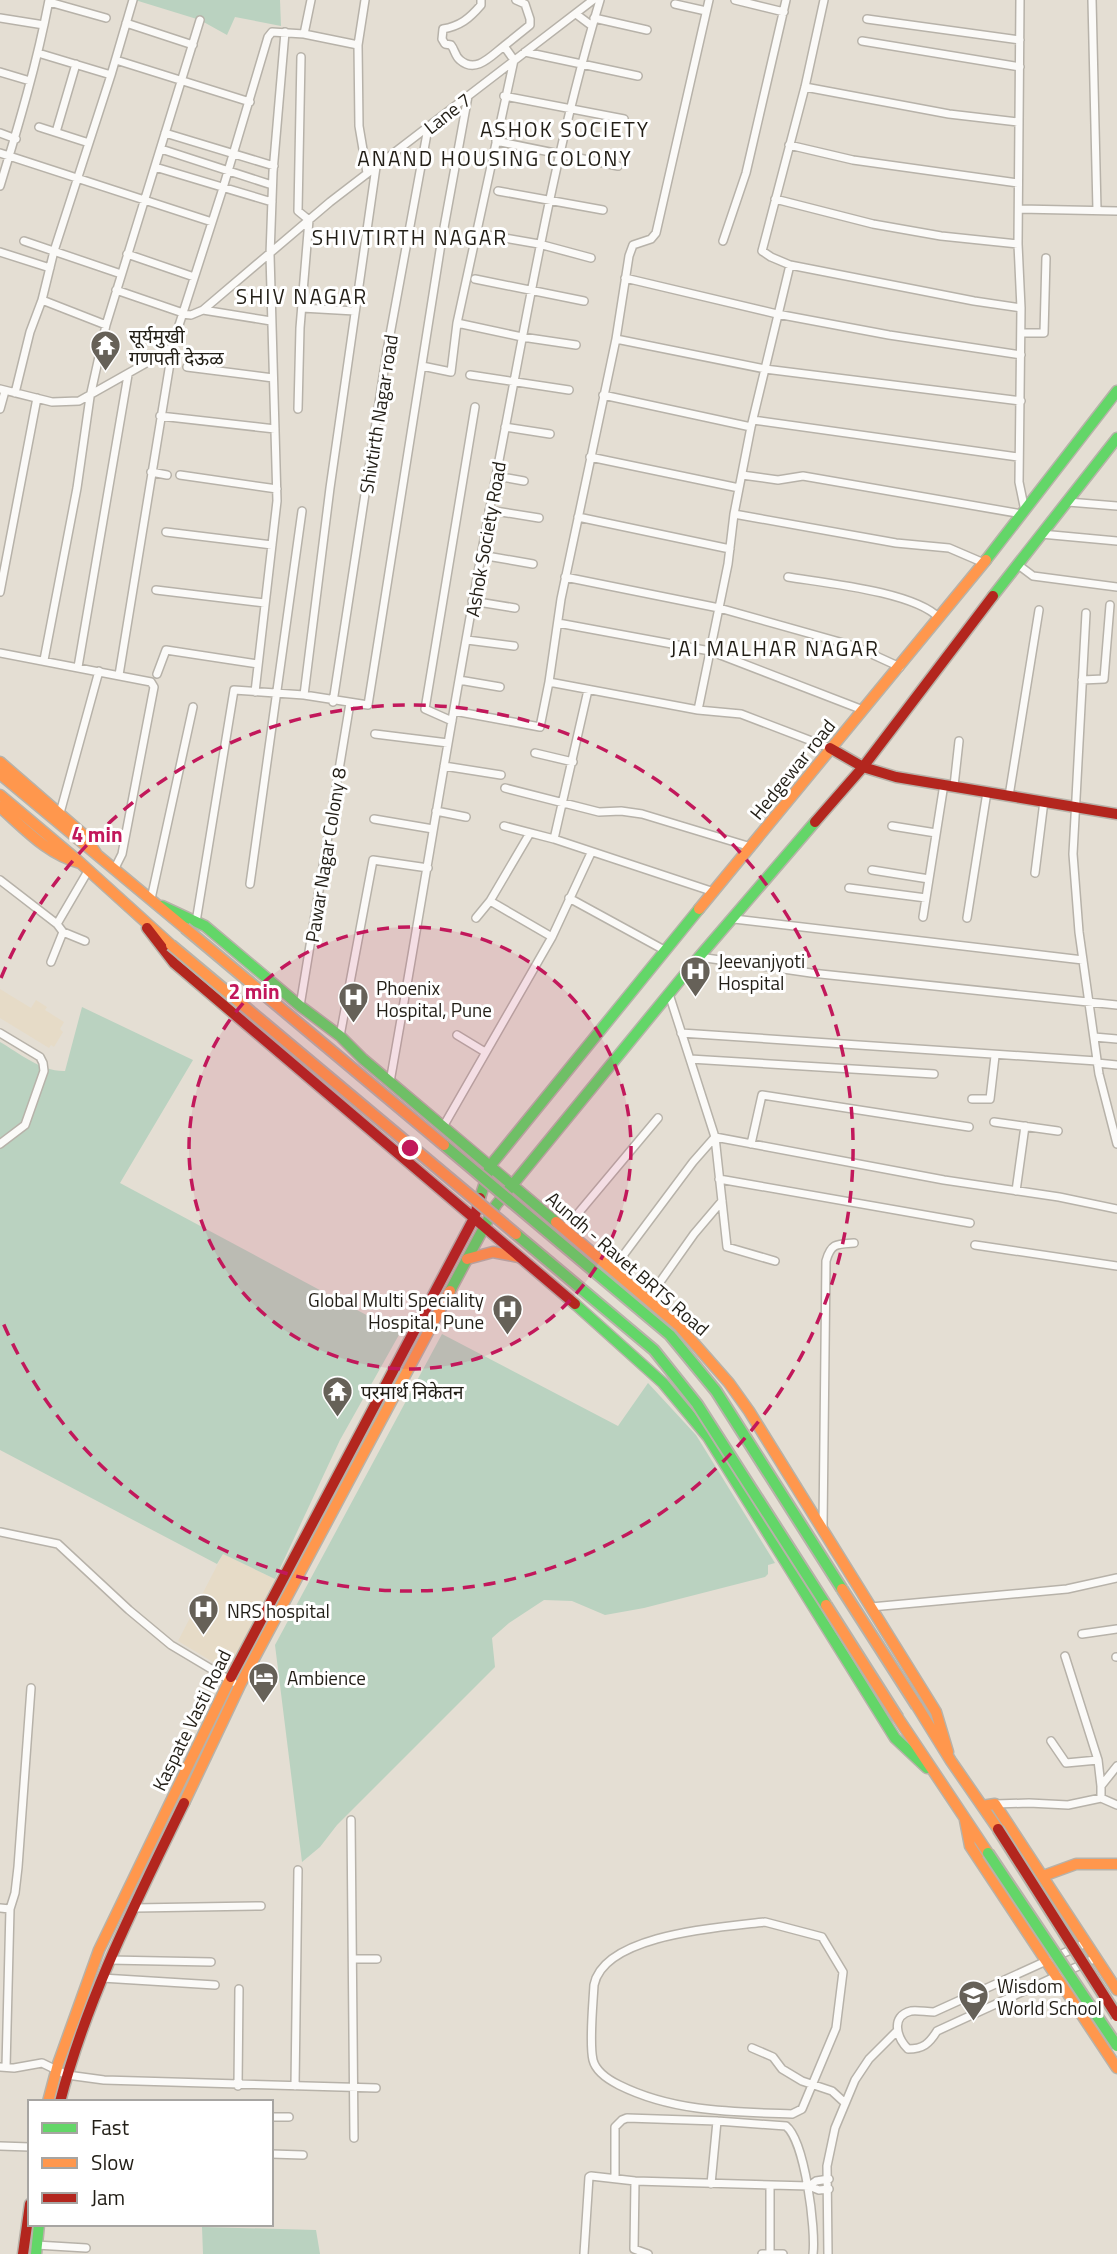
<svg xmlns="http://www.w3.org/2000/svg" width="1117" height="2254" font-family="'Titillium Web','Noto Sans Devanagari',sans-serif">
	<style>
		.built { fill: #e6dbc7 }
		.green { fill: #bad2c0 }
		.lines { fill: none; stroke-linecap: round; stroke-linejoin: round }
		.street-casing { stroke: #b7b2a9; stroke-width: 10 }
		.fast-casing { stroke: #b7b2a9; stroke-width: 13 }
		.slow-casing { stroke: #b7b2a9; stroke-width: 13 }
		.jam-casing { stroke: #b7b2a9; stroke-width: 13 }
		.street { stroke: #fbfaf8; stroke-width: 7 }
		.fast { stroke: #63d668; stroke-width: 10 }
		.slow { stroke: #ff974d; stroke-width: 10 }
		.jam { stroke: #b3261e; stroke-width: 10 }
		.fast-bridge-casing { stroke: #b7b2a9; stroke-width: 14; stroke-linecap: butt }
		.slow-bridge-casing { stroke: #b7b2a9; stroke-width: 14; stroke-linecap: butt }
		.jam-bridge-casing { stroke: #b7b2a9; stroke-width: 14; stroke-linecap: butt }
		.fast-bridge { stroke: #63d668; stroke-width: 10 }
		.slow-bridge { stroke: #ff974d; stroke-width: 10 }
		.jam-bridge { stroke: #b3261e; stroke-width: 10 }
		.ring { fill: none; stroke: #c2185b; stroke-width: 3.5; stroke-dasharray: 12 9 }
		.labels { text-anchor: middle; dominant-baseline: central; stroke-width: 6; stroke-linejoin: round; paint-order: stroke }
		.street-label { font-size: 19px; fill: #221e16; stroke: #fff }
		.poi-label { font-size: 19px; fill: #221e16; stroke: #fff; text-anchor: start }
		.neighbourhood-label { font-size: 21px; letter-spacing: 2px; fill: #221e16; stroke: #fff }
		.centre { fill: #c2185b; stroke: #fff; stroke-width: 3.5 }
		.ring-label { font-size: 21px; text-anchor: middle; font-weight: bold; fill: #c2185b; stroke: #fff; stroke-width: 6; stroke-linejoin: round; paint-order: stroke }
	</style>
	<rect width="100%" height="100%" fill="#e4ded3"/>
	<path class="built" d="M 0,989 L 31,1008 L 36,1000 L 47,1007 L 45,1010 L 64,1022 L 60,1029 L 63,1032 L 54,1047 L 51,1045 L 49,1048 L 0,1018 Z
		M 223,1554 L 275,1579 L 228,1671 L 178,1641 Z"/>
	<path class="green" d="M 135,0 L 280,0 L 281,26 L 235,17 L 227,35 L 200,20 Z
		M 82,1007 L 193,1060 L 120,1183 L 400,1333 L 340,1440 L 275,1579 L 223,1554 L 217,1564 L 0,1450 L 0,1042 C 19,1053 42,1072 65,1071 Z
		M 442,1334 L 618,1426 L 648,1383 L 696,1435 L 775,1563 L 768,1565 L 768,1574 L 765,1577 L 644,1608 L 605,1615 L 572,1601 L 544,1600 L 509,1623 L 492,1638 L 495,1667 L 337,1825 L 320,1847 L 302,1862 L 275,1645 Z
		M 202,2227 L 316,2230 L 320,2254 L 203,2254 Z"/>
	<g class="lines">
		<defs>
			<path id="street" d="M 481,0 L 481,5 C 469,19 460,26 443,29 L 442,39 L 445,44 L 451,45 C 455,50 455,56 460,60 C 476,74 491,56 504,46
				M 735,0 L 784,12
				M 824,0 L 805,87 L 762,251 L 771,257 L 790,265 L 974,301 L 1021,308
				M 1020,0 L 1018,244 L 1021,308 L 1019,482 L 1025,511
				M 1092,0 L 1097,210
				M 49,2 L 106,18
				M 675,4 L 706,11
				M 576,14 L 592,26
				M 0,18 L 44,25
				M 594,18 L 647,30
				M 867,19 L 1020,40
				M 126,23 L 193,45
				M 304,34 L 311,0
				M 862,41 L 1020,67
				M 358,45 L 365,0
				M 525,52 L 638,76
				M 38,53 L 111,75
				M 116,60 L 250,102
				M 0,72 L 30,81
				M 805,87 L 949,114 L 1018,122
				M 504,96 L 624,119
				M 39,127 L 89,143
				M 56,132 L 76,64
				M 0,133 L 16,139
				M 165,133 L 274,166
				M 496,141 L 618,166
				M 789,145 L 853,160 L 1018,183
				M 161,149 L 272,185
				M 0,153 L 212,222
				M 155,167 L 272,202
				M 376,167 L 330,488 L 304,695 L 368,705 L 441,244 L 468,96
				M 0,186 C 19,124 37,63 49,0
				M 498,191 L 603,210
				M 775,199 L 873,224 L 941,236 L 1018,244
				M 1019,209 L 1117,211
				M 476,233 L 539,244 L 591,258
				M 24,241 L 121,274
				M 723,241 L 746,173 L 786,0
				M 0,252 L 50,268
				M 127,254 L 194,277
				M 790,265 L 751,427 L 734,514 L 728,564 L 698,710 L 741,714 L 830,748
				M 625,278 L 777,314 L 889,335 L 1021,355
				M 475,279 L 584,301
				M 116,290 L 183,313
				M 42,300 L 106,325
				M 302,308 L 355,311
				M 203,310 L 271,321
				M 182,314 L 191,315 L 203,310 L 330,202 L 593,0
				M 457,323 L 522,337 L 576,345
				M 1021,333 L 1044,333 L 1046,258
				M 616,339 L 765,369 L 1021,401
				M 422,366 L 451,372 L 457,323 L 514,60 L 504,46 L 530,25 L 530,19 L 525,4 L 516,0
				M 187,367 L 273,378
				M 470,375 L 569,390
				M 0,389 L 52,402 L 79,401 L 164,353
				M 15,393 L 30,332 L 42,300 L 54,251 L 111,75 L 133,0
				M 603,395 L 751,427
				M 0,409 L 5,391
				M 298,409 L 300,328 L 309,220 L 298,211 L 301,57
				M 160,416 L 275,429
				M 753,420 L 1018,457
				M 505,427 L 550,434
				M 590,457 L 739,488
				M 151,472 L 167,475
				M 180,475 L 277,489
				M 742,475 L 778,480 L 803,476 L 1022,514
				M 496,476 L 524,481
				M 1068,502 L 1117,506
				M 489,510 L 539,518
				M 734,514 L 896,543 L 949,548 L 984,563
				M 578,517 L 730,549
				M 166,532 L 272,545
				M 1041,534 L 1117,541
				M 481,555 L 533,564
				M 1017,564 L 1033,576 L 1117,587
				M 565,577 L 719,608 L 854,646 L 900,667
				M 788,577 C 825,583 915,592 939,618
				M 156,590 L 265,603
				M 0,592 L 37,398
				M 472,601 L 515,608
				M 1086,613 L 1073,854 L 1079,932 L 1099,1074 L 1117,1144
				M 558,623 L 710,651 L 863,710
				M 467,640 L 514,646
				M 0,653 L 151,682 L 154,687 L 122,854 L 114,870
				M 44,660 L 77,488 L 90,397 L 106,325 L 200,20
				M 78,667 L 128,375
				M 157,674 L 166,650 L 258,664
				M 119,675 L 171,357 L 164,353 L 172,347 L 223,188 L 268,37 L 272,32 L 304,34 L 358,45 L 359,126 L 367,173
				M 459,680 L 500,687
				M 1082,680 L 1104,679 L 1110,605
				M 255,692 L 277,501 L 270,255 L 273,172 L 285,32
				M 333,702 L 387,351 L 428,128
				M 698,710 L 549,682 L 561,599 L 616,339 L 629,256 L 633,245 L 651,239 L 656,233 L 709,0
				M 454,711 L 540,727 L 549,682
				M 452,721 L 425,709 L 475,407
				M 375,734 L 448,743
				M 535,753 L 573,762
				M 444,766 L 501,775
				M 954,786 L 959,741
				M 505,788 L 599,812 L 621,811 L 642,814 L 751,847
				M 1009,796 L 1039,610
				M 436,811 L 466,817
				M 60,813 L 99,671
				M 374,819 L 433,829
				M 504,826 L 554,839 L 714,892
				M 892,826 L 936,833
				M 554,839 L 588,690
				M 872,870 L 929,879
				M 1035,873 L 1044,801
				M 0,880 L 57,924 L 63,932 L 85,941
				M 250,884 L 302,511
				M 849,888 L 926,898
				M 569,898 L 666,951
				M 151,899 L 193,707
				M 490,901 L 552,937
				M 923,917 L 944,784
				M 476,918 L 490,901 L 530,833
				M 967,918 L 987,792
				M 734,919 L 1083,960
				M 196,922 L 234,690 L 304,695
				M 57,924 L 88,871
				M 699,957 L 811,973 L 1117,1005
				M 51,962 L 63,932
				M 669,994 L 715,1137 L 727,1247 L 775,1261
				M 300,1006 L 350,703
				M 0,1033 L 40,1057 L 43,1063 L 44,1071 L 25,1125 L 0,1144
				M 681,1033 L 1097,1061
				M 457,1035 L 485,1052
				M 340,1036 L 373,860 L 428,868
				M 1094,1037 L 1117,1039
				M 690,1059 L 934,1074
				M 1097,1063 L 1117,1065
				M 390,1082 C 426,880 457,678 496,476 C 527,317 553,156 600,0
				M 972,1099 L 990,1099 L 995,1056
				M 994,1122 L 1058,1131
				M 443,1127 L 552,937 L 591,853
				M 751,1144 L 762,1095 L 969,1127
				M 719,1179 L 970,1223
				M 1016,1191 L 1025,1126
				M 565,1229 L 658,1118
				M 975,1245 L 1117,1266
				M 613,1269 L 693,1162 L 715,1137 L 944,1180 L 1059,1197 L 1117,1209
				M 648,1299 L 694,1234 L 722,1201
				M 823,1528 L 826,1261 C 831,1243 837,1244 854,1243
				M 0,1532 L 58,1544 L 129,1610 L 171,1645 L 233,1682
				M 871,1607 L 1067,1589 L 1117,1578
				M 1082,1634 L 1117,1629
				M 1065,1656 L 1098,1760 L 1101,1786
				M 1116,1657 L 1117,1657
				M 1051,1741 L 1066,1763 L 1098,1760
				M 1101,1798 L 1117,1805
				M 995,1804 L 1029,1803 L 1068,1805 L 1101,1798 L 1101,1786 L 1117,1766
				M 351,1820 L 354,2138
				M 0,1908 L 10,1909 L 6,2067
				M 135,1908 L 261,1906
				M 10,1909 L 15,1893 L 18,1867 L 31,1688
				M 765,1922 L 822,1937 L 843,1972 L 836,2028 L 802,2109 L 792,2114 C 733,2112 673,2112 619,2085 C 609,2080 596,2072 593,2060 C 589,2043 593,2004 594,1985 C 604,1934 722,1927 765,1922 Z
				M 1086,1943 L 934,2012 C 926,2012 918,2010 911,2011 C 890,2016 897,2038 908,2049 C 923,2049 929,2044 937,2031 L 1096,1958
				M 353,1959 L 377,1959
				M 109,1960 L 211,1962
				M 102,1978 L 215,1985
				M 752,2048 L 773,2057 L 782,2069 L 802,2081 L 832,2091 L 844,2102
				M 0,2067 L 14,2068 L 42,2063 L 67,2075 L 104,2080 L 376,2088
				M 238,2086 L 239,1989
				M 295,2086 L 298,1870
				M 271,2117 L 289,2117
				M 0,2146 L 30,2147
				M 271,2154 L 303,2155
				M 615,2178 L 615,2127 L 622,2120 L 627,2118 L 717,2121 L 786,2126 C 805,2141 816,2230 813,2254
				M 635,2181 L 634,2249 L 648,2254
				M 711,2184 L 717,2121
				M 770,2185 L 770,2253
				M 809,2186 L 816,2181 L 829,2179
				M 36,2245 L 86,2248
				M 584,2254 L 589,2177 L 591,2176 L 635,2181 L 809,2186 L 819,2190 L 829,2189
				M 762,2254 L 783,2254
				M 828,2254 L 827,2166 L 835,2128 L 855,2080 L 869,2059 L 896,2032"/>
			<path id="fast" d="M 986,560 L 1117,391
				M 993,596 L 1117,438
				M 162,906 L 205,926 L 300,1006 L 340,1036 L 363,1059 L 556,1222
				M 480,1198 L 490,1166 L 699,909
				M 450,1291 L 496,1205 L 699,957 L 815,822
				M 575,1304 L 663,1383 L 708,1437 L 895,1738 L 927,1768
				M 36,2254 L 39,2224"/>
			<path id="slow" d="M 0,762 L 84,835 L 96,853
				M 0,774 L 185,928
				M 0,795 L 76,859 L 171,945
				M 0,807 C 25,829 47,854 80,863
				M 699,909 L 986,560
				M 556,1222 L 679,1326 L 729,1383 L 749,1411 L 936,1712 L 948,1752
				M 467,1259 L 493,1252 L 519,1257
				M 917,1706 L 951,1761 L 998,1829
				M 898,1718 L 988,1853
				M 184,1803 L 240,1685 L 450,1291
				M 982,1806 L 995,1804 L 1117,1990
				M 965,1820 L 970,1846 L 1117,2068
				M 1043,1876 L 1076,1864 L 1117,1864
				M 48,2102 L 58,2064 L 99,1950 L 231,1677"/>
			<path id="jam" d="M 830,748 L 863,767 L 896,777 L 1117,814
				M 815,822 L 863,767 L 993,596
				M 147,928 L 174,963 L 575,1304
				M 231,1677 L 474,1218 L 480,1198
				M 60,2102 C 87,1997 137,1900 184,1803
				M 23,2254 L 30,2204"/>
		</defs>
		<use href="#street" class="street-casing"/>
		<use href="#fast" class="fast-casing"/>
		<use href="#slow" class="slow-casing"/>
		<use href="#jam" class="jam-casing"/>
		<use href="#street" class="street"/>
		<use href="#fast" class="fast"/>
		<use href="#slow" class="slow"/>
		<use href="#jam" class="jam"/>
		<defs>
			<path id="fast-bridge" d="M 444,1145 L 670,1335 L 716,1391 L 842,1589
				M 516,1234 L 654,1350 L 697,1404 L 826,1605
				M 988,1853 L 1117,2046"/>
			<path id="slow-bridge" d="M 185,928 L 444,1145
				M 171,945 L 516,1234
				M 842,1589 L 917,1706
				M 826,1605 L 898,1718"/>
			<path id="jam-bridge" d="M 998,1829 L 1117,2016"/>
		</defs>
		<use href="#fast-bridge" class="fast-bridge-casing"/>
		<use href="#slow-bridge" class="slow-bridge-casing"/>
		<use href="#jam-bridge" class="jam-bridge-casing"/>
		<use href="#fast-bridge" class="fast-bridge"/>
		<use href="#slow-bridge" class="slow-bridge"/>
		<use href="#jam-bridge" class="jam-bridge"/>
	</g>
	<circle cx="410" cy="1148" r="221" fill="#c2185b" fill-opacity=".12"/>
	<g class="ring">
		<circle cx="410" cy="1148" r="221"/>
		<path d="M1 978A443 443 0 1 1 1 1318"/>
	</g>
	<defs>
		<symbol id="temple-pin" viewBox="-11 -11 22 30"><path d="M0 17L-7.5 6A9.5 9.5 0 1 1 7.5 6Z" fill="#666158" stroke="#fff"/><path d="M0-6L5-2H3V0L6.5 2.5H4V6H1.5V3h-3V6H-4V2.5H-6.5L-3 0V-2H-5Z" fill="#fff"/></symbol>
		<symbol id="hospital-pin" viewBox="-11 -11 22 30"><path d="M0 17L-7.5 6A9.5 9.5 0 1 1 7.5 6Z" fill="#666158" stroke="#fff"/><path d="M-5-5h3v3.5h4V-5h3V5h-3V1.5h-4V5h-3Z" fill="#fff"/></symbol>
		<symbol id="hotel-pin" viewBox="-11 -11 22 30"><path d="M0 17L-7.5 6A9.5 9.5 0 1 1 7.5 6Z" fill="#666158" stroke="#fff"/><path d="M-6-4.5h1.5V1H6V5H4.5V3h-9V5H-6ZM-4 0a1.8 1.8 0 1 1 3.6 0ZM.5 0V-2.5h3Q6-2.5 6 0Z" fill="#fff"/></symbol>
		<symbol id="school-pin" viewBox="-11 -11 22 30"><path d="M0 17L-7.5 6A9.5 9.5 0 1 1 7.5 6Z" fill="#666158" stroke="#fff"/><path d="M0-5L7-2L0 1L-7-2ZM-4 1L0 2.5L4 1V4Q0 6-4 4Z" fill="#fff"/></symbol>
	</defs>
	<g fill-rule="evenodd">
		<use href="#temple-pin" x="88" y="328" width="35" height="47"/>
		<use href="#hospital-pin" x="678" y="954" width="35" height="47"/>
		<use href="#hospital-pin" x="336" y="980" width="35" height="47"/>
		<use href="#hospital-pin" x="490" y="1292" width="35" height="47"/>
		<use href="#temple-pin" x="320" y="1374" width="35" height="47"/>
		<use href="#hospital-pin" x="186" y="1592" width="35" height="47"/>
		<use href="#hotel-pin" x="246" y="1660" width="35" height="47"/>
		<use href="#school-pin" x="956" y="1978" width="35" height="47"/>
	</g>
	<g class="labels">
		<g class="street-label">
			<text transform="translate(447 113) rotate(-38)">Lane 7</text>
			<text transform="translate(378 414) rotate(-81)">Shivtirth Nagar road</text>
			<text transform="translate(485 539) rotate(-80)">Ashok Society Road</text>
			<text transform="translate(792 769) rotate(-51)">Hedgewar road</text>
			<text transform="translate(325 855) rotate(-81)">Pawar Nagar Colony 8</text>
			<text transform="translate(628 1263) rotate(41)">Aundh - Ravet BRTS Road</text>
			<text transform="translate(191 1720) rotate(-64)">Kaspate Vasti Road</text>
		</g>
		<g class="poi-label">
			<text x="129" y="335">सूर्यमुखी<tspan x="129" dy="22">गणपती देऊळ</tspan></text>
			<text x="718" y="960">Jeevanjyoti<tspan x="718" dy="22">Hospital</tspan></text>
			<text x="376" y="987">Phoenix<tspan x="376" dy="22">Hospital, Pune</tspan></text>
			<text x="484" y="1299" text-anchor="end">Global Multi Speciality<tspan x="484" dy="22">Hospital, Pune</tspan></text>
			<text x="361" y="1391">परमार्थ निकेतन</text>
			<text x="227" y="1610">NRS hospital</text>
			<text x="287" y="1677">Ambience</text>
			<text x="997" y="1985">Wisdom<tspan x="997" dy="22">World School</tspan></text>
		</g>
		<g class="neighbourhood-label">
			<text x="565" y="129">ASHOK SOCIETY</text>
			<text x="495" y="158">ANAND HOUSING COLONY</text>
			<text x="410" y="237">SHIVTIRTH NAGAR</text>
			<text x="302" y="296">SHIV NAGAR</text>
			<text x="775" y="648">JAI MALHAR NAGAR</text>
		</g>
	</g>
	<circle cx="410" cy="1148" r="10" class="centre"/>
	<g class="ring-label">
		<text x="97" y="842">4 min</text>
		<text x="254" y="999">2 min</text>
	</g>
	<rect x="28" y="2100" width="245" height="126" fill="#ffffff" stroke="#a7a5a2" stroke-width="2"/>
	<rect x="42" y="2123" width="35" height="10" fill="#63d668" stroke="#a7a5a2" stroke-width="2"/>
	<text x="91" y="2135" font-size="21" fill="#221e16">Fast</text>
	<rect x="42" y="2158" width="35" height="10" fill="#ff974d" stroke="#a7a5a2" stroke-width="2"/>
	<text x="91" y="2170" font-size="21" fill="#221e16">Slow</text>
	<rect x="42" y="2193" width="35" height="10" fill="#b3261e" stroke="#a7a5a2" stroke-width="2"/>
	<text x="91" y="2205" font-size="21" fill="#221e16">Jam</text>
</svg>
